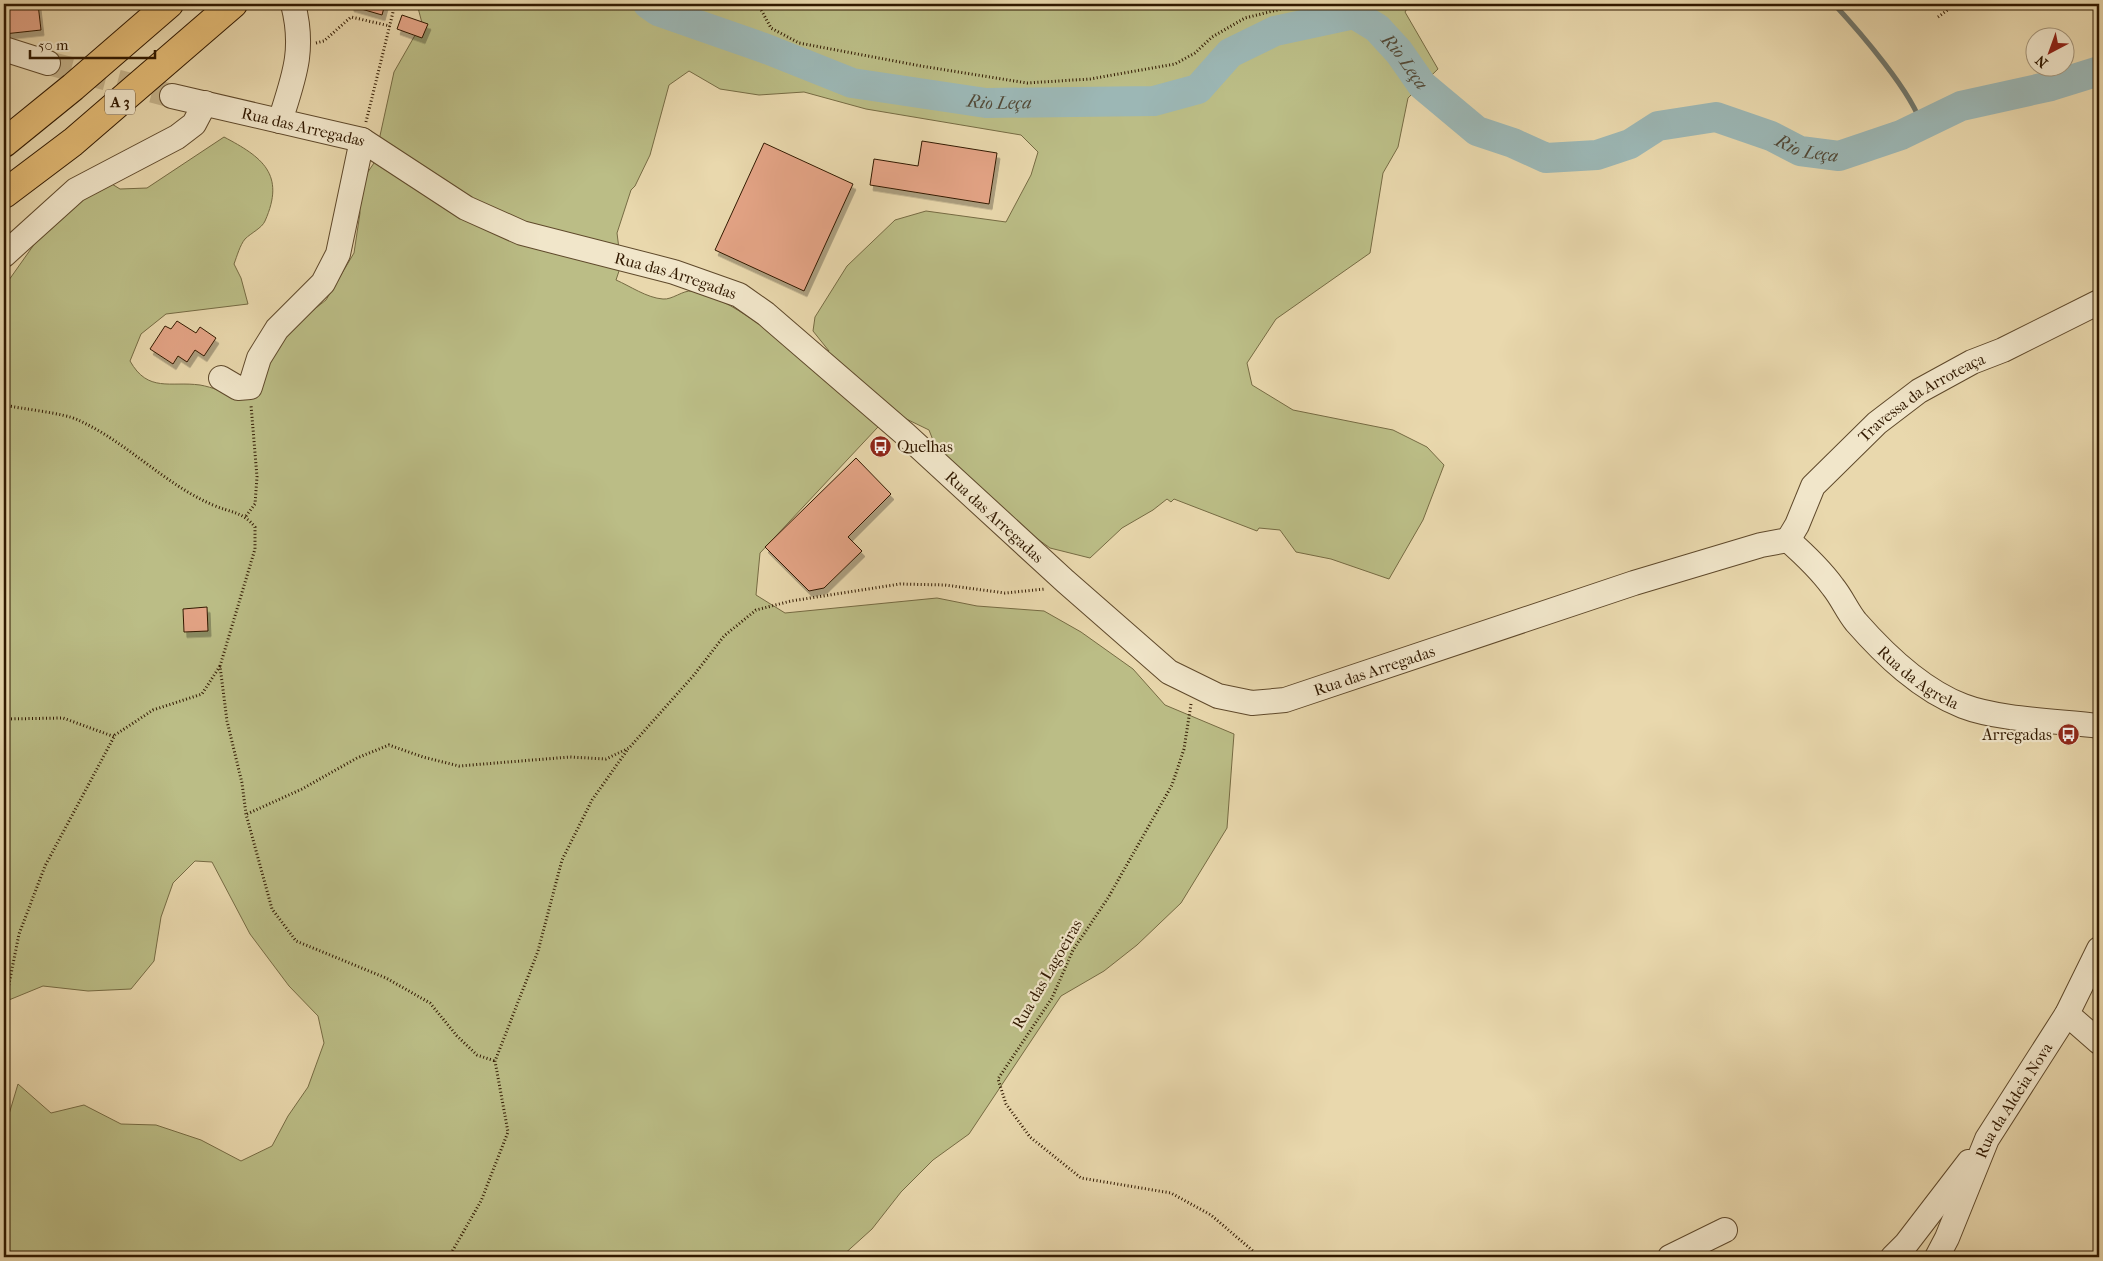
<svg xmlns="http://www.w3.org/2000/svg" width="2103" height="1261" font-family="'IM FELL French Canon',serif">
	<style>
		.green { fill: #bbbd86; stroke: #766b43; fill-rule: evenodd }
		.lines { fill: none; stroke-linecap: round; stroke-linejoin: round }
		.stream { stroke: #71786d; stroke-width: 5 }
		.river { stroke: #9cb7b5; stroke-width: 30 }
		.building { fill: #e4a486; stroke: #311900; filter: url(#shadow) }
		.minor-tunnel { stroke: #c4b28a; stroke-width: 24; stroke-dasharray: 24 12; stroke-linecap: butt }
		.minor-casing { stroke: #5f492b; stroke-width: 26 }
		.highway-casing { stroke: #311900; stroke-width: 30 }
		.path { stroke: #311900; stroke-width: 3; stroke-dasharray: 1 2.5; stroke-linecap: butt }
		.minor { stroke: #f1e6ca; stroke-width: 24 }
		.highway { stroke: #e4bc76; stroke-width: 28 }
		.labels { text-anchor: middle; dominant-baseline: central; stroke-width: 4.5; stroke-linejoin: round; paint-order: stroke }
		.shield { fill: #f1e6ca; stroke: #6b563d; stroke-width: 1 }
		.shield-label { font-size: 15px; font-weight: bold; fill: #311900 }
		.street-label { font-size: 16px; fill: #311900; stroke: #f1e6ca }
		.poi-label { font-size: 16px; fill: #311900; stroke: #f1e6ca; text-anchor: start }
		.water-label { font-size: 18px; font-style: italic; fill: #514836; stroke: #f1e6ca }
	</style>
	<defs>
		<filter id="shadow"><feDropShadow dx="3" dy="5.5" stdDeviation="0" flood-color="#0004"/></filter>
	</defs>
	<rect width="100%" height="100%" fill="#e9d8ad"/>
	<filter id="stains"><feTurbulence type="fractalNoise" baseFrequency=".004" numOctaves="4"/><feColorMatrix values="0 0 0 0 .2 0 0 0 0 .09 0 0 0 0 .02 0 0 0 .5 -.17"/></filter>
	<radialGradient id="worn" r=".72"><stop offset=".6" stop-color="#630" stop-opacity="0"/><stop offset="1" stop-color="#630" stop-opacity=".3"/></radialGradient>
	<path class="green" d="M 417,4 L 1410,4 L 1405,12 L 1438,69 L 1408,98 L 1398,147 L 1383,173 L 1370,253 L 1276,319 L 1247,363 L 1252,385 L 1293,410 L 1393,430 L 1427,447 L 1444,465 L 1423,520 L 1389,579 L 1331,559 L 1296,552 L 1280,530 L 1259,528 L 1257,531 L 1174,499 L 1171,502 L 1167,499 L 1153,510 L 1122,528 L 1090,558 L 1050,548 L 976,494 L 940,458 L 929,430 L 892,412 L 760,553 L 756,595 L 785,613 L 937,598 L 977,606 L 1044,611 L 1081,632 L 1133,669 L 1165,705 L 1234,734 L 1227,828 L 1181,903 L 1137,945 L 1104,971 L 1061,996 L 969,1134 L 933,1160 L 901,1192 L 872,1229 L 841,1257 L 4,1257 L 4,1131 L 18,1084 L 51,1113 L 84,1105 L 121,1124 L 156,1125 L 201,1140 L 241,1161 L 272,1146 L 288,1116 L 308,1087 L 324,1043 L 318,1016 L 289,986 L 250,934 L 212,862 L 195,861 L 173,883 L 161,917 L 154,961 L 131,989 L 88,991 L 43,986 L 4,1002 L 4,287 L 33,246 L 94,173 L 120,189 L 147,188 L 224,137 C 262,157 286,174 265,221 C 262,228 251,233 245,239 C 240,245 237,256 234,264 L 241,278 L 248,304 L 166,314 L 141,334 L 130,361 C 148,393 170,381 200,385 C 212,387 226,393 238,397 L 279,337 L 326,300 L 354,253 L 360,213 L 357,188 L 374,163 L 394,72 L 422,23 ZM 689,71 L 720,89 L 759,95 L 804,92 L 866,109 L 1021,135 L 1038,152 L 1031,175 L 1006,222 L 926,211 L 895,220 L 847,266 L 815,317 L 813,331 L 829,351 L 806,356 C 769,335 736,300 692,291 C 683,290 672,300 663,299 C 647,298 630,286 616,280 L 621,265 L 617,233 L 631,190 L 635,186 L 650,155 L 669,85 Z"/>
	<g class="lines">
		<path class="stream" d="M 1834,4 C 1858,30 1914,94 1922,127"/>
		<path class="river" id="s1" d="M 648,4 L 658,11 L 764,48 L 852,83 L 986,103 L 1154,101 L 1198,89 L 1230,53 L 1275,31 L 1354,14 L 1377,28 L 1399,52 L 1422,85 L 1477,131 L 1513,143 L 1546,158 L 1597,155 L 1630,144 L 1658,126 L 1716,117 L 1771,136 L 1800,151 L 1839,156 L 1901,135 L 1961,106 L 2051,86 L 2099,71"/>
	</g>
	<path class="building" d="M 4,4 L 38,4 L 41,30 L 4,34 Z
		M 351,4 L 385,4 L 382,15 L 351,6 Z
		M 402,15 L 428,24 L 422,38 L 397,29 Z
		M 922,141 L 997,153 L 989,204 L 870,185 L 874,159 L 918,166 Z
		M 764,143 L 853,184 L 804,291 L 715,250 Z
		M 177,321 L 196,333 L 200,327 L 216,338 L 204,356 L 195,350 L 187,362 L 178,356 L 173,364 L 150,349 L 165,326 L 171,329 Z
		M 856,458 L 891,494 L 848,537 L 862,551 L 824,588 L 809,591 L 765,547 Z
		M 207,607 L 208,631 L 184,632 L 183,609 Z"/>
	<g class="lines">
		<path class="minor-tunnel" d="M 48,63 L 172,96"/>
		<defs>
			<g id="minor">
				<path d="M 4,49 L 48,63"/>
				<path id="s2" d="M 172,96 L 362,140 L 466,208 L 522,233 L 674,272 L 739,295 L 766,314 L 905,434 L 1065,581 L 1169,672 L 1218,696 L 1252,703 L 1285,700 L 1634,583 L 1761,545 L 1788,540"/>
				<path d="M 280,121 C 294,77 305,50 293,4"/>
				<path d="M 4,255 L 76,190 L 177,137 L 194,124 L 205,103"/>
				<path d="M 221,378 L 238,388 L 250,387 L 259,358 L 277,329 L 323,283 L 338,254 L 362,140"/>
				<path id="s3" d="M 1788,540 L 1797,525 L 1813,486 L 1877,423 L 1919,391 L 1972,362 L 2003,350 L 2099,302"/>
				<path id="s4" d="M 1788,540 C 1805,555 1820,569 1833,587 C 1842,598 1847,611 1856,622 C 1885,655 1921,690 1963,706 C 1999,720 2060,721 2099,726"/>
				<path d="M 2067,1014 L 2099,1042"/>
				<path d="M 1670,1257 L 1725,1230"/>
				<path d="M 1893,1257 L 1906,1244 L 1969,1162"/>
				<path id="s5" d="M 1937,1257 L 1947,1238 L 1987,1139 L 2067,1014 L 2099,949"/>
			</g>
			<path id="highway" d="M 4,143 L 73,87 L 169,4
				M 4,194 L 73,142 L 233,4"/>
		</defs>
		<use href="#minor" class="minor-casing"/>
		<use href="#highway" class="highway-casing"/>
		<path class="path" d="M 758,4 L 771,28 L 799,43 L 921,66 L 1027,83 L 1090,79 L 1175,64 L 1195,53 L 1212,37 L 1245,18 L 1301,4
			M 1938,17 L 1956,4
			M 316,43 L 324,41 L 351,17 L 390,26
			M 366,122 L 395,4
			M 4,405 C 22,409 64,413 78,420 C 127,442 164,484 213,505 C 231,513 242,511 255,527 L 255,549 L 220,666 L 227,721 L 242,783 L 246,814 L 272,909 L 296,941 L 386,978 L 430,1003 L 457,1036 L 477,1055 L 495,1061
			M 246,516 L 255,504 L 257,477 L 251,405
			M 1191,704 L 1184,749 L 1172,785 L 1108,898 L 1073,950 L 1052,998 L 998,1079 L 1006,1104 L 1030,1137 L 1081,1178 L 1171,1193 L 1211,1215 L 1260,1257
			M 4,719 L 63,718 L 115,737
			M 247,814 L 302,789 L 357,758 L 389,745 L 423,757 L 459,766 L 570,757 L 606,759 L 629,748 L 694,675 L 724,636 L 756,610 L 791,601 L 900,584 L 945,585 L 1005,593 L 1045,589
			M 4,1009 L 19,934 L 45,866 L 115,735 L 153,710 L 202,694 L 220,666
			M 449,1257 L 481,1201 L 508,1132 L 495,1061 L 538,951 L 562,860 L 592,800 L 628,749"/>
		<use href="#minor" class="minor"/>
		<use href="#highway" class="highway"/>
	</g>
	<defs>
		<symbol id="bus-disc" viewBox="-11 -11 22 22"><circle r="9.5" fill="#8f2418" stroke="#f1e6ca"/><path d="M-5-6H5V4H4V6H2V4H-2V6H-4V4H-5ZM-3.5-4V0h7V-4ZM-3.5 1.2v1.5H-2V1.2ZM2 1.2v1.5H3.5V1.2Z" fill="#fff"/></symbol>
	</defs>
	<g fill-rule="evenodd">
		<use href="#bus-disc" x="868" y="434" width="25" height="25"/>
		<use href="#bus-disc" x="2056" y="722" width="25" height="25"/>
	</g>
	<g class="labels">
		<rect class="shield" x="105" y="89.5" width="30" height="25" rx="4"/>
		<g class="shield-label">
			<text x="120" y="102">A 3</text>
		</g>
		<g class="street-label">
			<text stroke="none"><textPath href="#s2" startOffset="135">Rua das Arregadas</textPath></text>
			<text stroke="none"><textPath href="#s2" startOffset="540">Rua das Arregadas</textPath></text>
			<text stroke="none"><textPath href="#s3" startOffset="201">Travessa da Arroteaça</textPath></text>
			<text stroke="none"><textPath href="#s2" startOffset="945">Rua das Arregadas</textPath></text>
			<text stroke="none"><textPath href="#s2" startOffset="1395">Rua das Arregadas</textPath></text>
			<text stroke="none"><textPath href="#s4" startOffset="191">Rua da Agrela</textPath></text>
			<text transform="translate(1047 974) rotate(-60)">Rua das Lagoeiras</text>
			<text stroke="none"><textPath href="#s5" startOffset="175">Rua da Aldeia Nova</textPath></text>
		</g>
		<g class="poi-label">
			<text x="897" y="446">Quelhas</text>
			<text x="2052" y="734" text-anchor="end">Arregadas</text>
		</g>
		<g class="water-label">
			<text stroke="none"><textPath href="#s1" startOffset="818">Rio Leça</textPath></text>
			<text stroke="none"><textPath href="#s1" startOffset="368">Rio Leça</textPath></text>
			<text stroke="none"><textPath href="#s1" startOffset="1268">Rio Leça</textPath></text>
		</g>
	</g>
	<rect width="2103" height="1261" fill="none" stroke="#e9d8ad" stroke-width="20"/>
	<rect x="5" y="5" width="2093" height="1251" fill="none" stroke="#311900" stroke-width="2.5"/>
	<rect x="10" y="10" width="2083" height="1241" fill="none" stroke="#311900"/>
	<g transform="translate(2050 52) rotate(221)"><circle r="24" fill="#f1e6ca" stroke="#a49479"/>
	<path d="M0-4L9 19L0 12L-9 19Z" fill="#8f2418"/>
	<text y="-8" font-size="14" font-weight="bold" text-anchor="middle" fill="#311900">N</text>
	</g>
	<path d="M30 50v8h125v-8" fill="none" stroke="#311900" stroke-width="2.5"/>
	<text x="38" y="50" font-size="15" fill="#311900" stroke="#f1e6ca" stroke-width="4" paint-order="stroke">50 m</text>
	<rect width="100%" height="100%" filter="url(#stains)"/>
	<rect width="100%" height="100%" fill="url(#worn)"/>
</svg>
